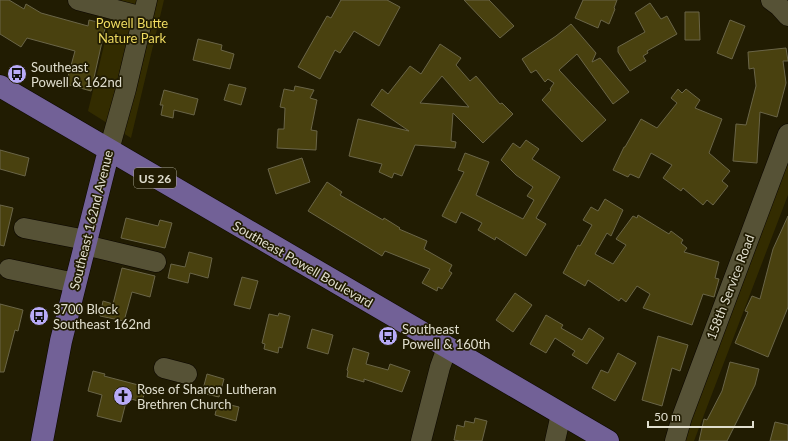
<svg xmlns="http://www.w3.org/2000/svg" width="788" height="441" font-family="Lato,sans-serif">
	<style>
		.green { fill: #332c00 }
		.building { fill: #49410f; stroke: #6a6548; fill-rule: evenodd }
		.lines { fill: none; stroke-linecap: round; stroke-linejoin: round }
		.minor-casing { stroke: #0b0600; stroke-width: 21 }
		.major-casing { stroke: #0b0600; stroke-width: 23 }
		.minor { stroke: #565236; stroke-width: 20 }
		.major { stroke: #726197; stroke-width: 22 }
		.labels { text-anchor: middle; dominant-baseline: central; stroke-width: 3.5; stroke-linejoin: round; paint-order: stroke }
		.shield { fill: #211c02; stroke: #a7a491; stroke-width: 1 }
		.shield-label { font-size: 12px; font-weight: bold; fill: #e0dece }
		.park-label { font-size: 13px; fill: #efdb61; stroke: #211c02 }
		.poi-label { font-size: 13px; fill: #e0dece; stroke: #211c02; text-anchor: start }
		.street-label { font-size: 13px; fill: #e0dece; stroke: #211c02 }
	</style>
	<rect width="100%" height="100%" fill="#211c02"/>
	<path class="green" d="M 115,0 L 164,0 L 131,138 L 88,111 Z
		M 788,123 L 788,195 L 694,441 L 667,441 Z"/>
	<path class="building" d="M 0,0 L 9,0 L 24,9 L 26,4 L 41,13 L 88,26 L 89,20 L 106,24 L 91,91 L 66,84 L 75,51 L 27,38 L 21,47 L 0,34 Z
		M 341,0 L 387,0 L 400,7 L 379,46 L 354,31 L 340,53 L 335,50 L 320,79 L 298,67 L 327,16 L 331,18 Z
		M 464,0 L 489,0 L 514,26 L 500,38 Z
		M 583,0 L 617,0 L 614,8 L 615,9 L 609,24 L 601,20 L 598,28 L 575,18 Z
		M 650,3 L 661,19 L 667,16 L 677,34 L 647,51 L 648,53 L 643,56 L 646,61 L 630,71 L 618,52 L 618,47 L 645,32 L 635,13 Z
		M 685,12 L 699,12 L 700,40 L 685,40 Z
		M 730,20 L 745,26 L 732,59 L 717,53 Z
		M 571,24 L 596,53 L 592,62 L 600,58 L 629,92 L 613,104 L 577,54 L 559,70 L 606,120 L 582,142 L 542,100 L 551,90 L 550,89 L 554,83 L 548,79 L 545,82 L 536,70 L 531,73 L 522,59 L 556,36 Z
		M 198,39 L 222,45 L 221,50 L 234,54 L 230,69 L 193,60 Z
		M 440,44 L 461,58 L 456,65 L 470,81 L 476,76 L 500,104 L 502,103 L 513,114 L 483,143 L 453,113 L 451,141 L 456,142 L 455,148 L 415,145 L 402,176 L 394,173 L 392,178 L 379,172 L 382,164 L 349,156 L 358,119 L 409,131 L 371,105 L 382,89 L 388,94 L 410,66 L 421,74 ZM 442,76 L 469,107 L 420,103 Z
		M 786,48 L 788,61 L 783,61 L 786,83 L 777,117 L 760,112 L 757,163 L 733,161 L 736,124 L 746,125 L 756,86 L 754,68 L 749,69 L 748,52 Z
		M 229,84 L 246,88 L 241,105 L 224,100 Z
		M 295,86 L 314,90 L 310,98 L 317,100 L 311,130 L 317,131 L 316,150 L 277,148 L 278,129 L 284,129 L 285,108 L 280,107 L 284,89 L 294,91 Z
		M 678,89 L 682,93 L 686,89 L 700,100 L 695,108 L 722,119 L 709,153 L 730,171 L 722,181 L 728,186 L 713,205 L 707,200 L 703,205 L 683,188 L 681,191 L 663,178 L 672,165 L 651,153 L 639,178 L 630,174 L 628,177 L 613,170 L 624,147 L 625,147 L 641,119 L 657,128 L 677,103 L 671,98 Z
		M 164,90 L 198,99 L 194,115 L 174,110 L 173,118 L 161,115 L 163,105 L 160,105 Z
		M 526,140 L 539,149 L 532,159 L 560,177 L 536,218 L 546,224 L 526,256 L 496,237 L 495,240 L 478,230 L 482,223 L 461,212 L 456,223 L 442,216 L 464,172 L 458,170 L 465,153 L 489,162 L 476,195 L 523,219 L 534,200 L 527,196 L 533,187 L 516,175 L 501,160 L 513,143 L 520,148 Z
		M 0,150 L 29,158 L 25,176 L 0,169 Z
		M 302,158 L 310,182 L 276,194 L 268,169 Z
		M 327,182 L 342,192 L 340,195 L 383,220 L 384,218 L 400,228 L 399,229 L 427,241 L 424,249 L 452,265 L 449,271 L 452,273 L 442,289 L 438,287 L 437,291 L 422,283 L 430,269 L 385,251 L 382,256 L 308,211 Z
		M 605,199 L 623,210 L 611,236 L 607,233 L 595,254 L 613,264 L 626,245 L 616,239 L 633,216 L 637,218 L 638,215 L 669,234 L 671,231 L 683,240 L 681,243 L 687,248 L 684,252 L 719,262 L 715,278 L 719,279 L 714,297 L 703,294 L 692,325 L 643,308 L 650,294 L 637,286 L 626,302 L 621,298 L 619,301 L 588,280 L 585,286 L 563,273 L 578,245 L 580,246 L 592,225 L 583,220 L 591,207 L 598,211 Z
		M 0,205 L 13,208 L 4,246 L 0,245 Z
		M 788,216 L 788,307 L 768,357 L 735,343 L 748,312 L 745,311 L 752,296 L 760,299 L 773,249 Z
		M 126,218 L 158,226 L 160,220 L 172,223 L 165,248 L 121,238 Z
		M 189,252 L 212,258 L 208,278 L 190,273 L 188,283 L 168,278 L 171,264 L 185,267 Z
		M 122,268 L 155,276 L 150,297 L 132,292 L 124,321 L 100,316 L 103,301 L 113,304 Z
		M 242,277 L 258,281 L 250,309 L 234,305 Z
		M 515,293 L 532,305 L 513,332 L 496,320 Z
		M 0,304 L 23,310 L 18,331 L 15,330 L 4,372 L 0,372 Z
		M 279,313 L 290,316 L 282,348 L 279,347 L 278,353 L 264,349 L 265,344 L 262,343 L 269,314 L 278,316 Z
		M 546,315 L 563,325 L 561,328 L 582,340 L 589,328 L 604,338 L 587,364 L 572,355 L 575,351 L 555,338 L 546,353 L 530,344 Z
		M 312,329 L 333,335 L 328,354 L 307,348 Z
		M 658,336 L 688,345 L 680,371 L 672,368 L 662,406 L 642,400 Z
		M 353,348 L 369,353 L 366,364 L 388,370 L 390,364 L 410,371 L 402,392 L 364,379 L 364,382 L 347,377 L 348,371 L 347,370 Z
		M 618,353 L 636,363 L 615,401 L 592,388 L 601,370 L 608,373 Z
		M 730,362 L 759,369 L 755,385 L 727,441 L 699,441 L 704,419 L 707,420 L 722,391 Z
		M 93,371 L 105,374 L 104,376 L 146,387 L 142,402 L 127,398 L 121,422 L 97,416 L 102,395 L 88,391 Z
		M 207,374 L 224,379 L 219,397 L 202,393 Z
		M 218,402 L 239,407 L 236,421 L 215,415 Z
		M 475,418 L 487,421 L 482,441 L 460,441 L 454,440 L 457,425 L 464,427 L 465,421 L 474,423 Z
		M 775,422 L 788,425 L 788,441 L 770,441 Z"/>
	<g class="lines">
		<defs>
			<path id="minor" d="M 78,0 L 143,17
				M 771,0 L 779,6 L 788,16
				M 109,150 L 126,89 L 147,0
				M 24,228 L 86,240
				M 85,245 L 156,262
				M 9,269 L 75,283
				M 164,368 L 187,374
				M 421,441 L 440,367 L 447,348
				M 555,441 L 561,414
				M 675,441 L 682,417 L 788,134"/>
			<path id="major" d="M 0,86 L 608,441
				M 42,441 L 61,341 L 109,150"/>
		</defs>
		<use href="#minor" class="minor-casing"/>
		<use href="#major" class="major-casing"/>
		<use href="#minor" class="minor"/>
		<use href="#major" class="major"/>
	</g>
	<defs>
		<symbol id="bus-disc" viewBox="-11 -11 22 22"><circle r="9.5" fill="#b8abf7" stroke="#211c02"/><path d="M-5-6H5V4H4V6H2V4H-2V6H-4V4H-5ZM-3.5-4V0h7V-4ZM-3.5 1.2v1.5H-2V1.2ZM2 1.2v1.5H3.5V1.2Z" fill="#111"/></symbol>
		<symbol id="church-disc" viewBox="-11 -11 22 22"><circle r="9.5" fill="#b8abf7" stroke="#211c02"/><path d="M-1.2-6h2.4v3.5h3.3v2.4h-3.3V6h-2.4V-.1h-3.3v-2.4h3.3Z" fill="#111"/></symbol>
	</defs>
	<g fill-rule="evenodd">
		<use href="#bus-disc" x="6" y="63" width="22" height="22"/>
		<use href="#bus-disc" x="28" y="305" width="22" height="22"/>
		<use href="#bus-disc" x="377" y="325" width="22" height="22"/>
		<use href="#church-disc" x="112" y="385" width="22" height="22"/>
	</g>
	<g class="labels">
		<rect class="shield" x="134" y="168" width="42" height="20" rx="3"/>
		<g class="shield-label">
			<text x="155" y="178">US 26</text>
		</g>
		<g class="park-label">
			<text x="132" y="23">Powell Butte<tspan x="132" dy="15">Nature Park</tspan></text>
		</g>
		<g class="poi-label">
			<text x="31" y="67">Southeast<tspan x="31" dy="15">Powell &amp; 162nd</tspan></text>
			<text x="53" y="309">3700 Block<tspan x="53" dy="15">Southeast 162nd</tspan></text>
			<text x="402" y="329">Southeast<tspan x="402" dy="15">Powell &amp; 160th</tspan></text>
			<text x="137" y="389">Rose of Sharon Lutheran<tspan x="137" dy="15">Brethren Church</tspan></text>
		</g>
		<g class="street-label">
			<text transform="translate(91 220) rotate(-76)">Southeast 162nd Avenue</text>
			<text transform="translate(303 264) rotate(30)">Southeast Powell Boulevard</text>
			<text transform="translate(730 287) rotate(-69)">158th Service Road</text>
		</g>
	</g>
	<path d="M648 421v6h105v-6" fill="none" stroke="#e0dece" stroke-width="2"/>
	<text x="654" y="421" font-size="12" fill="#e0dece" stroke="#211c02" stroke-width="3" paint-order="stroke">50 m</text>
</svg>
